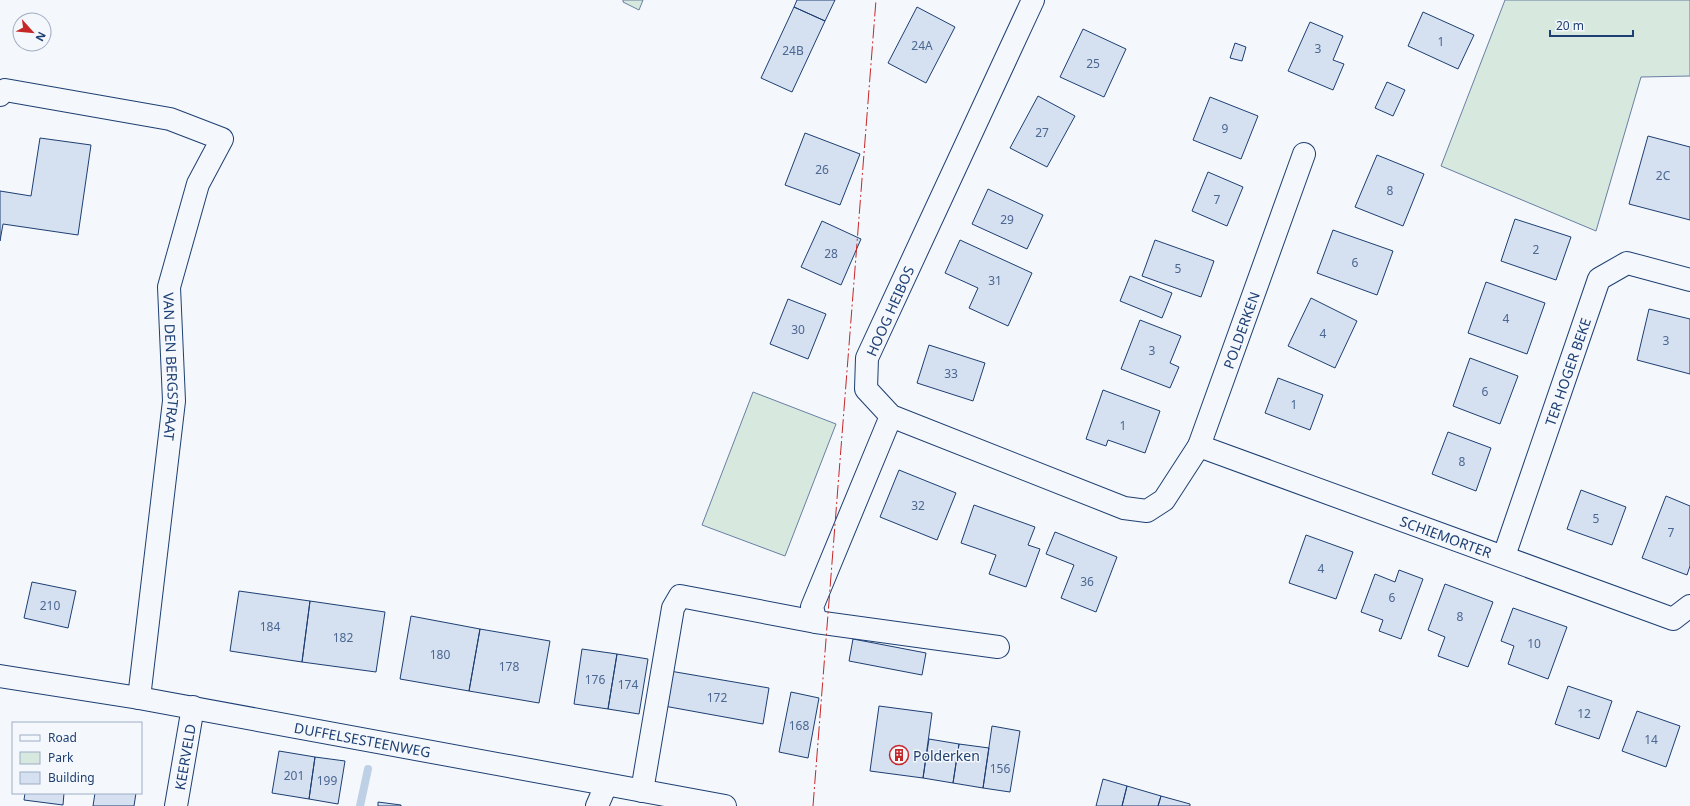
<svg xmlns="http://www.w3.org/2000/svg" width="1690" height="806" font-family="'Noto Sans',sans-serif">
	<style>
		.green { fill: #d7e8df; stroke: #687fa3 }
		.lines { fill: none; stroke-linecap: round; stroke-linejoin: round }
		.stream { stroke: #bed0e5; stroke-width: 8 }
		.building { fill: #d5e0f0; stroke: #1d3f73 }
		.minor-casing { stroke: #1d3f73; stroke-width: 24 }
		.minor { stroke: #f4f7fb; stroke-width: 22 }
		.power { stroke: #c62828; stroke-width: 1; stroke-dasharray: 14 3 2 3; stroke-linecap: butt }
		.labels { text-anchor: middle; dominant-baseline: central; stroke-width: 3; stroke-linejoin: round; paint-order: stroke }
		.number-label { font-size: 12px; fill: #4b6792 }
		.street-label { font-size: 14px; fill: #1d3f73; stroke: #f4f7fb }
		.poi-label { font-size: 14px; fill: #1d3f73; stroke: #f4f7fb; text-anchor: start }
	</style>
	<rect width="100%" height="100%" fill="#f4f7fb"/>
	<path class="green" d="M 623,0 L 643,0 L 639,10 L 623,2 Z
		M 1505,0 L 1690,0 L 1690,76 L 1641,77 L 1596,231 L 1441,166 Z
		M 753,392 L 836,424 L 785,556 L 702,525 Z"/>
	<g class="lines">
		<path class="stream" d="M 360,806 L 368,769"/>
	</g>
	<path class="building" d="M 797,0 L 835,0 L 825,21 L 794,7 Z
		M 794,7 L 825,21 L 792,92 L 761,78 Z
		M 917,7 L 955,27 L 926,83 L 888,63 Z
		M 1423,12 L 1474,35 L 1458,69 L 1408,46 Z
		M 1310,22 L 1343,36 L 1333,60 L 1344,64 L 1333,90 L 1288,71 Z
		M 1083,29 L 1126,49 L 1104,97 L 1060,77 Z
		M 1235,43 L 1246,47 L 1242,61 L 1230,58 Z
		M 1387,82 L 1405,90 L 1393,116 L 1375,108 Z
		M 1038,96 L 1075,116 L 1047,167 L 1010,148 Z
		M 1210,97 L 1258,116 L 1241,159 L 1193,140 Z
		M 805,133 L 860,154 L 840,205 L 785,185 Z
		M 1648,136 L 1690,147 L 1690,220 L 1629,204 Z
		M 40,138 L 91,145 L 78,235 L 3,224 L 0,241 L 0,191 L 31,196 Z
		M 1377,155 L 1424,174 L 1403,226 L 1355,207 Z
		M 1208,172 L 1243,187 L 1227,226 L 1192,211 Z
		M 988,189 L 1043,215 L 1027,249 L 972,224 Z
		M 1515,219 L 1571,237 L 1556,280 L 1501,261 Z
		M 822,221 L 861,239 L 841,285 L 801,267 Z
		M 1333,230 L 1393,251 L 1377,295 L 1317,273 Z
		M 960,240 L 1032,273 L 1008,326 L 969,308 L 978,288 L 945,273 Z
		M 1155,240 L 1214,261 L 1201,297 L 1142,276 Z
		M 1130,276 L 1172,293 L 1162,318 L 1120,301 Z
		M 1486,282 L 1545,303 L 1527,354 L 1468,333 Z
		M 1311,298 L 1357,321 L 1335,368 L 1288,346 Z
		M 788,299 L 826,314 L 808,359 L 770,344 Z
		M 1649,309 L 1690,319 L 1690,374 L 1637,360 Z
		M 1140,320 L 1181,336 L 1170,363 L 1179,367 L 1170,388 L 1121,369 Z
		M 929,345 L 985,363 L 973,401 L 917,383 Z
		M 1470,358 L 1518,376 L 1500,424 L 1453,406 Z
		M 1278,378 L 1323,395 L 1310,430 L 1265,413 Z
		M 1103,390 L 1160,411 L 1145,453 L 1108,440 L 1106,446 L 1086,439 Z
		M 1448,432 L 1491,448 L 1476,491 L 1432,474 Z
		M 899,470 L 956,493 L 937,540 L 880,517 Z
		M 1581,490 L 1626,507 L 1612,545 L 1567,529 Z
		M 1666,496 L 1690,506 L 1690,566 L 1687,575 L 1642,558 Z
		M 974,505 L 1035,527 L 1028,545 L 1040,549 L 1026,587 L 989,574 L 996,555 L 961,543 Z
		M 1055,532 L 1117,557 L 1096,612 L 1061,598 L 1074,565 L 1046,554 Z
		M 1306,535 L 1353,552 L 1336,599 L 1289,583 Z
		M 1399,570 L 1423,579 L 1401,639 L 1379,631 L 1383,620 L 1361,612 L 1375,574 L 1395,582 Z
		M 32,582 L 76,591 L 68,628 L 24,618 Z
		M 1445,584 L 1493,602 L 1468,667 L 1438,656 L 1445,637 L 1428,630 Z
		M 239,591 L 310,601 L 302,662 L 230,651 Z
		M 310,601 L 385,612 L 376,672 L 302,662 Z
		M 1513,608 L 1567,627 L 1548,679 L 1508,664 L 1514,646 L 1501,641 Z
		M 411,616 L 480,629 L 469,691 L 400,679 Z
		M 480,629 L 550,641 L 539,703 L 469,691 Z
		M 853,639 L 926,653 L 922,675 L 849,661 Z
		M 582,649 L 617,654 L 608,709 L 574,704 Z
		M 617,654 L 648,659 L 639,714 L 608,709 Z
		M 670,671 L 769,688 L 763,724 L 664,706 Z
		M 1568,686 L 1612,701 L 1599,739 L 1555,724 Z
		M 791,692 L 819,698 L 808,758 L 779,752 Z
		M 879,706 L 932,713 L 923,778 L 870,771 Z
		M 1637,711 L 1680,726 L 1666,767 L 1622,751 Z
		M 992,726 L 1020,731 L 1010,792 L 983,788 Z
		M 929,739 L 959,744 L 953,783 L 923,778 Z
		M 959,744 L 989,748 L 983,788 L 953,783 Z
		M 279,751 L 315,757 L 309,799 L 272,793 Z
		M 315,757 L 345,761 L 338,804 L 309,799 Z
		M 1103,779 L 1127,786 L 1122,806 L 1096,806 Z
		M 1127,786 L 1161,796 L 1158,806 L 1122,806 Z
		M 25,793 L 64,793 L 63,805 L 24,800 Z
		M 95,793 L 136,793 L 134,806 L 93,806 Z
		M 1161,796 L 1190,804 L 1190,806 L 1158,806 Z
		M 378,802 L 401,805 L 401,806 L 378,806 Z"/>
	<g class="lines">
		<defs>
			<g id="minor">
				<path id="s1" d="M 1033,0 L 867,358 L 866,389 L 891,416 L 1124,508 L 1147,511 L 1164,500 L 1199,446 L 1304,154"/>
				<path id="s2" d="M 0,95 L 5,90 L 170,119 L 222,139 L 198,184 L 169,287 L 174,401 L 139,698"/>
				<path d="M 891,416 L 812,607 L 816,622 L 998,647"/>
				<path id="s3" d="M 1199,446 L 1673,619 L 1690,606"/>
				<path id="s4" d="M 1504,556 L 1599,279 L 1627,263 L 1690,280"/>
				<path id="s5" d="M 0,676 L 139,698 L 725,806"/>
				<path d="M 642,791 L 673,608 L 680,596 L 816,622"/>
				<path id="s6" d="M 176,806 L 193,707"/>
				<path d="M 597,806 L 606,785"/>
			</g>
		</defs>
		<use href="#minor" class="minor-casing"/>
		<use href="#minor" class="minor"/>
		<path class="power" d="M 813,806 L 876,0"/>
	</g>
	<defs>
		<symbol id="building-ring" viewBox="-11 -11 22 22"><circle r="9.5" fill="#f4f7fb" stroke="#c62828" stroke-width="1.5"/><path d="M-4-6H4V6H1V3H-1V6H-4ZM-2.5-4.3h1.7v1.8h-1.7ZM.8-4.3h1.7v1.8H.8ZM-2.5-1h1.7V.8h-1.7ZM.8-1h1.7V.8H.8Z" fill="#c62828"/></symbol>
	</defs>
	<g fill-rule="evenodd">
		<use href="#building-ring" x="888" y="744" width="22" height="22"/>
	</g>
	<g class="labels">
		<g class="number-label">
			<text x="1441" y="41">1</text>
			<text x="922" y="45">24A</text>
			<text x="1318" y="48">3</text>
			<text x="793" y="50">24B</text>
			<text x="1093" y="63">25</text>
			<text x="1225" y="128">9</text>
			<text x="1042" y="132">27</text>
			<text x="822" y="169">26</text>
			<text x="1663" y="175">2C</text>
			<text x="1390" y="190">8</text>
			<text x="1217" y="199">7</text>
			<text x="1007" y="219">29</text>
			<text x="1536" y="249">2</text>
			<text x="831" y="253">28</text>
			<text x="1355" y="262">6</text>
			<text x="1178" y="268">5</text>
			<text x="995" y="280">31</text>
			<text x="1506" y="318">4</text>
			<text x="798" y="329">30</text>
			<text x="1323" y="333">4</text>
			<text x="1666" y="340">3</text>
			<text x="1152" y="350">3</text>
			<text x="951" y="373">33</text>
			<text x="1485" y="391">6</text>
			<text x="1294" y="404">1</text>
			<text x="1123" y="425">1</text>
			<text x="1462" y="461">8</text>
			<text x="918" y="505">32</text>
			<text x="1596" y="518">5</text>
			<text x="1671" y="532">7</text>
			<text x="1321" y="568">4</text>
			<text x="1087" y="581">36</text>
			<text x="1392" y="597">6</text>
			<text x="50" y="605">210</text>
			<text x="1460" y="616">8</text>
			<text x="270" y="626">184</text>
			<text x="343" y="637">182</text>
			<text x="1534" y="643">10</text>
			<text x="440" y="654">180</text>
			<text x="509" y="666">178</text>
			<text x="595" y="679">176</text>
			<text x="628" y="684">174</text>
			<text x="717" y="697">172</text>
			<text x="1584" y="713">12</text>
			<text x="799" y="725">168</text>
			<text x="1651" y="739">14</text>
			<text x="1000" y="768">156</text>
			<text x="294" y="775">201</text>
			<text x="327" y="780">199</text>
		</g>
		<g class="street-label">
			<text transform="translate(890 311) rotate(-66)">HOOG HEIBOS</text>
			<text stroke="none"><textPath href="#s1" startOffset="944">POLDERKEN</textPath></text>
			<text stroke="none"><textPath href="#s2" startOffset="468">VAN DEN BERGSTRAAT</textPath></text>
			<text stroke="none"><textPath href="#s4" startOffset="195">TER HOGER BEKE</textPath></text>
			<text stroke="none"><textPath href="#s3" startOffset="263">SCHIEMORTER</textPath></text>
			<text stroke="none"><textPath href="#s5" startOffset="368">DUFFELSESTEENWEG</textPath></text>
			<text stroke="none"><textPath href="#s6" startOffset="50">KEERVELD</textPath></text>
		</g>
		<g class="poi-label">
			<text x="913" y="755">Polderken</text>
		</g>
	</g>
	<rect x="12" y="722" width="130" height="72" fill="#f4f7fb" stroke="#9eadc5"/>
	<rect x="20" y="735" width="20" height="6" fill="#f4f7fb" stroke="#9eadc5"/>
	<text x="48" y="742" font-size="12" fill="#1d3f73">Road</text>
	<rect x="20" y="752" width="20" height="12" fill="#d7e8df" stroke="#9eadc5"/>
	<text x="48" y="762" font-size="12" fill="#1d3f73">Park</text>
	<rect x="20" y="772" width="20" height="12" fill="#d5e0f0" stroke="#9eadc5"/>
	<text x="48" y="782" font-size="12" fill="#1d3f73">Building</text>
	<g transform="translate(32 32) rotate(117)"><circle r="19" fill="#f4f7fb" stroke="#9eadc5"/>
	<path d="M0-3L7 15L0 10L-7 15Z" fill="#c62828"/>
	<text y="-6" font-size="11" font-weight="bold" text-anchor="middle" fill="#1d3f73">N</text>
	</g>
	<path d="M1550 30v6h83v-6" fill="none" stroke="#1d3f73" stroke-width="2"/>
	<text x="1556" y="30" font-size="12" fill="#1d3f73" stroke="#f4f7fb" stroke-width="3" paint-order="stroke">20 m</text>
</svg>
